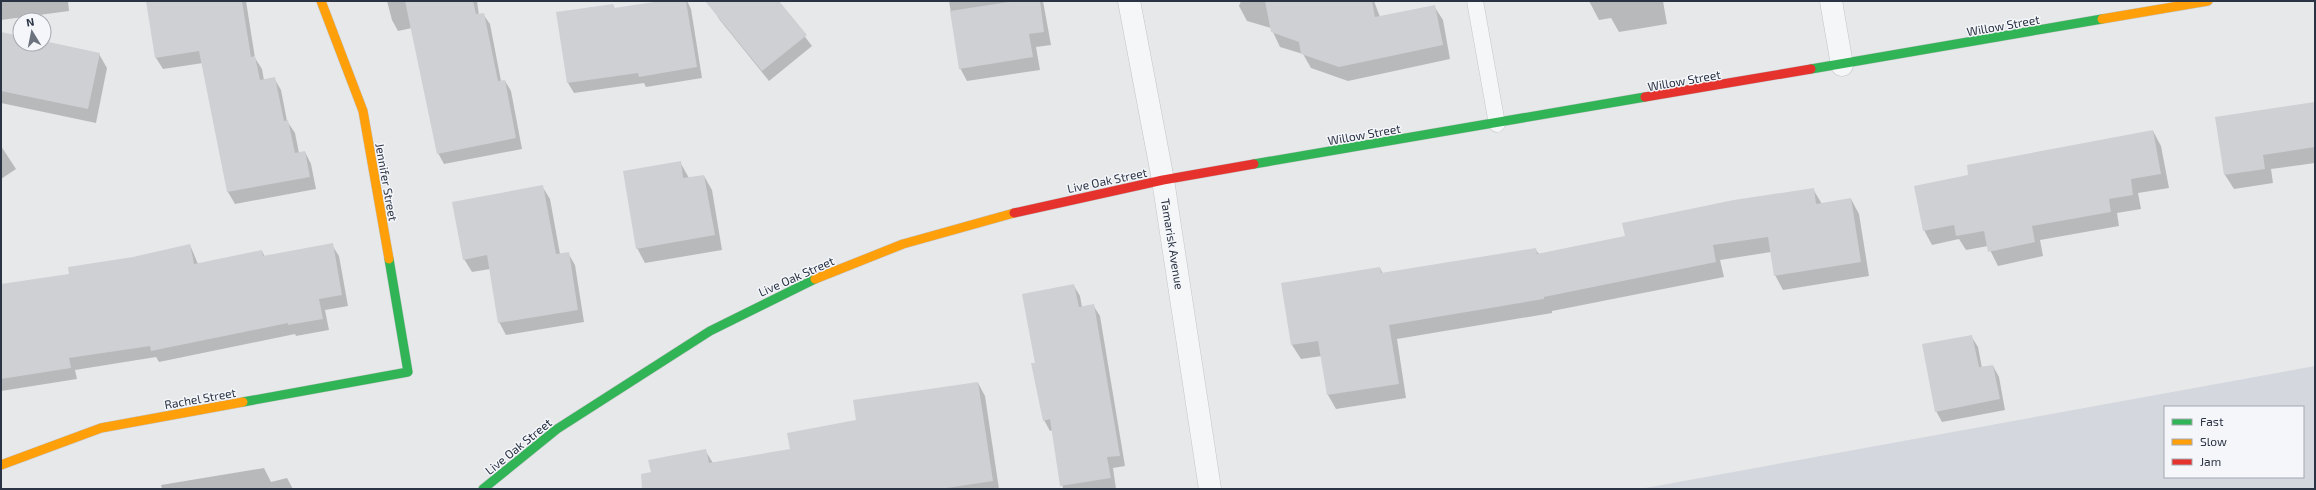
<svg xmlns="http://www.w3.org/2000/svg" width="2316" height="490" font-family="'Exo 2',sans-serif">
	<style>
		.built { fill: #d4d7dd; fill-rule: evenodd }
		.shadow { fill: #0003 }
		.building { fill: #ced0d3 }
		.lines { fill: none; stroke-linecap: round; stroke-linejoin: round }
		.lane-casing { stroke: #c4c6c8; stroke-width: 17 }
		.street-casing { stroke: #c4c6c8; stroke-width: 23 }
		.fast-casing { stroke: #c4c6c8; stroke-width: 10 }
		.slow-casing { stroke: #c4c6c8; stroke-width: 10 }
		.jam-casing { stroke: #c4c6c8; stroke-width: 10 }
		.lane { stroke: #f5f6f7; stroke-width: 16 }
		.street { stroke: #f5f6f7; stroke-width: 22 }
		.fast { stroke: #30b455; stroke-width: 9 }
		.slow { stroke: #ff9f0a; stroke-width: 9 }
		.jam { stroke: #e5322d; stroke-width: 9 }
		.labels { text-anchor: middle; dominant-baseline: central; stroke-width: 3; stroke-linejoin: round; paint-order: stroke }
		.street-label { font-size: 12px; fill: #2b3445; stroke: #f4f6f9 }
	</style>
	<rect width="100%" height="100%" fill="#e6e8ea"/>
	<path class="built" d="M 2315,366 L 2315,489 L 1640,489 ZM 2165,407 L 2303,407 L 2303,477 L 2165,477 Z"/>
	<path class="shadow" d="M 1,1 L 68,1 L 69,11 L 1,20 Z
		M 160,1 L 246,1 L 255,58 L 262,69 L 264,80 L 274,78 L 281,90 L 287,121 L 295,133 L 299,153 L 305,152 L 311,164 L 316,189 L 235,204 L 228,192 L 203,63 L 163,69 L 156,58 Z
		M 387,1 L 477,1 L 479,15 L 483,14 L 490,24 L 501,81 L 505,81 L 511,91 L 522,149 L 444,164 L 438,153 L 412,28 L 398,31 L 392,20 Z
		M 667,1 L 687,1 L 691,9 L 702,78 L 646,87 L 644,83 L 574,93 L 568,83 L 613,5 L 615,9 Z
		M 722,1 L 778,1 L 812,46 L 769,81 L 719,19 L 713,9 Z
		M 949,1 L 1043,1 L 1051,45 L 1036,47 L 1040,70 L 967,81 L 960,68 Z
		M 1241,1 L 1374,1 L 1380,17 L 1434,6 L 1443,20 L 1450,59 L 1348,81 L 1311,68 L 1303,54 L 1280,47 L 1271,28 L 1247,21 L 1239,6 Z
		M 1589,1 L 1663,1 L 1667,24 L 1619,32 L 1611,18 L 1599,20 Z
		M 1,33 L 20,37 L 20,44 L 44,42 L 99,54 L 107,68 L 96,123 L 1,103 Z
		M 2315,103 L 2315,163 L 2271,169 L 2273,183 L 2234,189 L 2225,175 L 2216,118 Z
		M 2153,131 L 2161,146 L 2169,188 L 2138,193 L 2141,209 L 2117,213 L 2119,226 L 2040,240 L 2043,256 L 1998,266 L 1988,246 L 1966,250 L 1959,239 L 1932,245 L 1924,230 L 1969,176 Z
		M 1,146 L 16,169 L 1,179 Z
		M 680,162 L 689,178 L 704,176 L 712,190 L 722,250 L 645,263 L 637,248 Z
		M 542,186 L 550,199 L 560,254 L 568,253 L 575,265 L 584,322 L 506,335 L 499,322 L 490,269 L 472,272 L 464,259 Z
		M 1813,189 L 1822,204 L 1851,199 L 1859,214 L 1869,276 L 1783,290 L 1775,275 L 1771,252 L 1720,260 L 1724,277 L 1552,311 L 1552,313 L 1397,339 L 1406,398 L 1336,409 L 1328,395 L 1322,356 L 1301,359 L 1292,345 L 1282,284 L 1380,268 L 1383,274 L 1535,249 L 1539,254 L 1626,237 Z
		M 190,245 L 198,264 L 262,251 L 265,257 L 332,245 L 339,256 L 348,306 L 325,310 L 329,330 L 296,336 L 295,334 L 159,362 L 156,357 L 75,370 L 77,379 L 1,391 L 1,295 L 70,274 Z
		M 1074,286 L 1080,296 L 1082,307 L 1093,305 L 1100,316 L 1125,466 L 1113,468 L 1116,489 L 1063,489 L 1053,430 L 1050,431 L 1044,420 L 1036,363 Z
		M 1971,336 L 1978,347 L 1982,368 L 1993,366 L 1999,377 L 2005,410 L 1942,422 L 1936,411 Z
		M 978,383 L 985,396 L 999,489 L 655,489 L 705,450 L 713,463 L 792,450 L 857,421 Z
		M 264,468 L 271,482 L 287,478 L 293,489 L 162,489 L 161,485 Z"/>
	<path class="building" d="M 146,1 L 242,1 L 251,57 L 255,56 L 260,80 L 275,77 L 284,121 L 288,120 L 295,153 L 305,151 L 310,177 L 227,192 L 199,51 L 155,58 Z
		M 405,1 L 473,1 L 476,14 L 484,13 L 498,81 L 505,80 L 516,138 L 437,154 Z
		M 661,1 L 686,1 L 697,67 L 639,77 L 638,73 L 567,83 L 556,12 L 613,4 L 614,8 Z
		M 705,1 L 779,1 L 807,35 L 762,71 Z
		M 1015,1 L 1040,1 L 1044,32 L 1029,34 L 1033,57 L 959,69 L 950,11 Z
		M 1265,1 L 1372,1 L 1375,17 L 1435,5 L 1443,45 L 1339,67 L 1301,54 L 1299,42 L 1271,32 Z
		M 1,32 L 20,36 L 20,44 L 44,44 L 44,41 L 100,53 L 88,109 L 1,91 Z
		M 2315,102 L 2315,147 L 2263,155 L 2265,169 L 2224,175 L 2215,117 Z
		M 2153,130 L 2161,174 L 2131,179 L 2133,195 L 2109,199 L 2111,212 L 2032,226 L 2035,242 L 1988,252 L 1984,231 L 1956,236 L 1954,225 L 1923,231 L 1914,186 L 1968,175 L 1967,165 Z
		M 681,161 L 683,178 L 704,175 L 715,235 L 636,249 L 623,171 Z
		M 543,185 L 556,254 L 569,252 L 578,310 L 498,323 L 487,255 L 463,260 L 452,202 Z
		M 1814,188 L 1816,204 L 1851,198 L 1861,262 L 1774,276 L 1768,237 L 1713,245 L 1716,262 L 1544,297 L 1544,299 L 1389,325 L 1399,384 L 1327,395 L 1318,341 L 1291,345 L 1281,283 L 1380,267 L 1381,273 L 1536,248 L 1537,254 L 1625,236 L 1622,223 L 1734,200 Z
		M 333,243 L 342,295 L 319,299 L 323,319 L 288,325 L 288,323 L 151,351 L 150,346 L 69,358 L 71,368 L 1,379 L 1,284 L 69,274 L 68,267 L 133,257 L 190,244 L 194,264 L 262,250 L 263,256 Z
		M 1074,284 L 1079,307 L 1094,304 L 1120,456 L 1107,457 L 1111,478 L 1060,486 L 1050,419 L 1043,421 L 1031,363 L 1035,363 L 1022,294 Z
		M 1972,335 L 1979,367 L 1993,365 L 2000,399 L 1935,412 L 1922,344 Z
		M 978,382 L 993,481 L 940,489 L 642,489 L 641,474 L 651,472 L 648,460 L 706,449 L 709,463 L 790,449 L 787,433 L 856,420 L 853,400 Z"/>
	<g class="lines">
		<defs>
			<path id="lane" d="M 1475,1 L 1497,124"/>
			<path id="street" d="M 1129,1 L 1163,180 L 1210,489
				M 1831,1 L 1842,65"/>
			<path id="fast" d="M 1811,69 L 2102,19
				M 1254,164 L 1645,97
				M 243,402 L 408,372 L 389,259
				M 483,489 L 557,429 L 710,331 L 815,279"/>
			<path id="slow" d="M 321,1 L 363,111 L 389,259
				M 2102,19 L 2208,1
				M 815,279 L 903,244 L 1014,213
				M 1,465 L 101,428 L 243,402"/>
			<path id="jam" d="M 1645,97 L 1811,69
				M 1014,213 L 1163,180 L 1254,164"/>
		</defs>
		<use href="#lane" class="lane-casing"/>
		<use href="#street" class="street-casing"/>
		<use href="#fast" class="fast-casing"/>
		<use href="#slow" class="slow-casing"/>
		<use href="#jam" class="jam-casing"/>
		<use href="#lane" class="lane"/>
		<use href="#street" class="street"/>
		<use href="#fast" class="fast"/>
		<use href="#slow" class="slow"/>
		<use href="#jam" class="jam"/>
	</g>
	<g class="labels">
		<g class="street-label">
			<text transform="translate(2003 25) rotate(-10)">Willow Street</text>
			<text transform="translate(1684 80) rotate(-10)">Willow Street</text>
			<text transform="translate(1364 134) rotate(-10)">Willow Street</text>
			<text transform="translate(1107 180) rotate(-12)">Live Oak Street</text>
			<text transform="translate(387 182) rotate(80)">Jennifer Street</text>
			<text transform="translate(1173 244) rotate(81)">Tamarisk Avenue</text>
			<text transform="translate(796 276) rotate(-24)">Live Oak Street</text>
			<text transform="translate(200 398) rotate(-10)">Rachel Street</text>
			<text transform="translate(518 446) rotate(-39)">Live Oak Street</text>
		</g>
	</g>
	<rect width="2316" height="490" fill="none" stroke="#2b3445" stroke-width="4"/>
	<rect x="2164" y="406" width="140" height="72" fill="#f4f6f9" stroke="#a4a8b1"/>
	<rect x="2172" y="419" width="20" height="6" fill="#30b455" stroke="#a4a8b1"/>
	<text x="2200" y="426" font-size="12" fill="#2b3445">Fast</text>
	<rect x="2172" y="439" width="20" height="6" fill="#ff9f0a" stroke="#a4a8b1"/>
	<text x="2200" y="446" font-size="12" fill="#2b3445">Slow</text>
	<rect x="2172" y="459" width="20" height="6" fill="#e5322d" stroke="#a4a8b1"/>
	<text x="2200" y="466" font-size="12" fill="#2b3445">Jam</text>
	<g transform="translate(32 32) rotate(350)"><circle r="19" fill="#f4f6f9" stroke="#a4a8b1"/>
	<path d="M0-3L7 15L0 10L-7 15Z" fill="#6c737f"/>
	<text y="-6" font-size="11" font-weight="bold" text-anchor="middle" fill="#2b3445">N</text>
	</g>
</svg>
